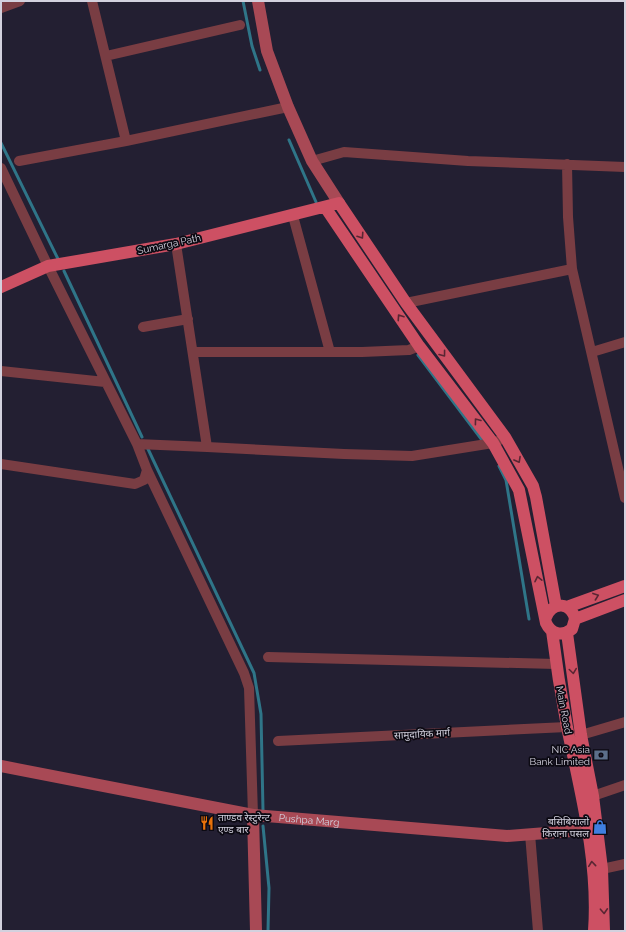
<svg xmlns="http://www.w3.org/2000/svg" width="626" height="932" font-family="Raleway,'Noto Sans Devanagari',sans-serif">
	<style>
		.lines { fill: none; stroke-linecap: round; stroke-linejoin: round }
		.stream { stroke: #2f7588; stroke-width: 3 }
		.street { stroke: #793d43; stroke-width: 10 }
		.secondary { stroke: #a84955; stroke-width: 12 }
		.primary { stroke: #cd5063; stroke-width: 12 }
		.oneway { stroke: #592633 }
		.labels { text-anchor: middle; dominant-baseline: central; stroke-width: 3.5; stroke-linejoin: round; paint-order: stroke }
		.street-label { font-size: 10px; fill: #d3d1de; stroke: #0c0a13 }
		.poi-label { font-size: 10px; fill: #d3d1de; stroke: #0c0a13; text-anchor: end }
	</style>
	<rect width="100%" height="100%" fill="#231f32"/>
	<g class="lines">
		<path class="stream" d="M 243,1 L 252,46 L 260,70
			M 289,140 L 316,202
			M 1,143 L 59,261
			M 64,271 L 142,437
			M 418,355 L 482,440
			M 148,449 L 254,673 L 261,714 L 263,810
			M 499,466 L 506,480 L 529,619
			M 263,826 L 269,888 L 268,931"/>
		<path class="street" d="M 92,1 L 126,141
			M 1,8 L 20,1
			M 106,56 L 240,25
			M 19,161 L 126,141 L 288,107
			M 312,161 L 344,152 L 468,161 L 625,167
			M 567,164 L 568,217 L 572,269 L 625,498
			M 1,168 L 48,266 L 137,444 L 147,470 L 244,673 L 249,688 L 253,815
			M 293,216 L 330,352
			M 176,244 L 207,447
			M 406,303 L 572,269
			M 143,327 L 188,319
			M 193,352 L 362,352 L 409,350 L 419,346
			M 592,352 L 625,342
			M 1,371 L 105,382
			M 137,444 L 207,447 L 344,454 L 412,456 L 493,443 L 498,441
			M 1,464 L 135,484 L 144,480 L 147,470
			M 268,657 L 556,664
			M 581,735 L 625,722
			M 278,741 L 567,727
			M 587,798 L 625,785
			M 530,834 L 538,931
			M 602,869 L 625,864"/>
		<g class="secondary">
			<path d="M 258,1 L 267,51 L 288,107 L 312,161 L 339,203"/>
			<path id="s1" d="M 1,766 L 253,815 L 507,836 L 597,829"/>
			<path d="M 253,815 L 256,931"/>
		</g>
		<path class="primary" d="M 325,207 L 419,346 L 493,443 L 519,490 L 546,623 C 551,634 562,637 572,629 L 575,619 C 571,602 553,601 546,617
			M 1,287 L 48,266 L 176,244 L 339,203 L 406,303 L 505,437 L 533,486 L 536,497 L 556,606
			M 567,607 L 625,586
			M 575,619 L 625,600
			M 552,631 C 556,663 561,695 567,727 C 581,794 599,862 594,931
			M 567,633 L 581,735 L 593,796 L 602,869 L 604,931"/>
	</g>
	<defs><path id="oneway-chevron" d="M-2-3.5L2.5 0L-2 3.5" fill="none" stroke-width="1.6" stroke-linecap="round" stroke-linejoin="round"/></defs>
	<g class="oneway">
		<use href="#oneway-chevron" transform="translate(361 236) rotate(56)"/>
		<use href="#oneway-chevron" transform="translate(400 317) rotate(-124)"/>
		<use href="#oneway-chevron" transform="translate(443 354) rotate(53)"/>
		<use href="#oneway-chevron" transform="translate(477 421) rotate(-127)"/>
		<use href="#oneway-chevron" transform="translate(518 460) rotate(61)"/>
		<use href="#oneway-chevron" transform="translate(538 579) rotate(-102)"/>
		<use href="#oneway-chevron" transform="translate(596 596) rotate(-20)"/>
		<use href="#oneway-chevron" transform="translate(573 671) rotate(82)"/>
		<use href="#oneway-chevron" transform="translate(592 864) rotate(-96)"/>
		<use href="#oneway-chevron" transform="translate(604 911) rotate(87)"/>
	</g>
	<defs>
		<symbol id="bank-bare" viewBox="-9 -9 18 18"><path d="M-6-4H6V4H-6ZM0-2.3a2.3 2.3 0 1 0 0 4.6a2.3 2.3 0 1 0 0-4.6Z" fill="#5c6f8a" stroke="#0c0a13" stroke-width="2.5" paint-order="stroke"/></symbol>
		<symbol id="restaurant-bare" viewBox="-9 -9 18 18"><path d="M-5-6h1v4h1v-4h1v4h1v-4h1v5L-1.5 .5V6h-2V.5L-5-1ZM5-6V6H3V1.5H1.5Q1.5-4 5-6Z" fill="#e8710a" stroke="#0c0a13" stroke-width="2.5" paint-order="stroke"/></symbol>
		<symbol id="shop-bare" viewBox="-9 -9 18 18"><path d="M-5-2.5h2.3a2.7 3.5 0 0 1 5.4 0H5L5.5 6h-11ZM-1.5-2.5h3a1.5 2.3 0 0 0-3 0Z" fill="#3f7fe0" stroke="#0c0a13" stroke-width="2.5" paint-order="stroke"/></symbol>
	</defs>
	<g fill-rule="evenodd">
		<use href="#bank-bare" x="591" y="745" width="20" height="20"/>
		<use href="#restaurant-bare" x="197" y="813" width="20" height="20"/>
		<use href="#shop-bare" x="590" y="817" width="20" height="20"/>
	</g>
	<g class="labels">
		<g class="street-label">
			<text transform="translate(169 244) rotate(-12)">Sumarga Path</text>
			<text transform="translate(564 710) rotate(79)">Main Road</text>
			<text transform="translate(422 734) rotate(-3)">सामुदायिक मार्ग</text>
			<text stroke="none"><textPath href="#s1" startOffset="313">Pushpa Marg</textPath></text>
		</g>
		<g class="poi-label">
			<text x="590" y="749">NIC Asia<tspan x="590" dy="12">Bank Limited</tspan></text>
			<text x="218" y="817" text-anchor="start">ताण्डव रेस्टुरेन्ट<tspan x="218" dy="12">एण्ड बार</tspan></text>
			<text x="589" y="821">बसिबियालो<tspan x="589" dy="12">किराना पसल</tspan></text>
		</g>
	</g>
	<rect width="626" height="932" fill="none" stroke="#d3d1de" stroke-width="4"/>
</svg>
